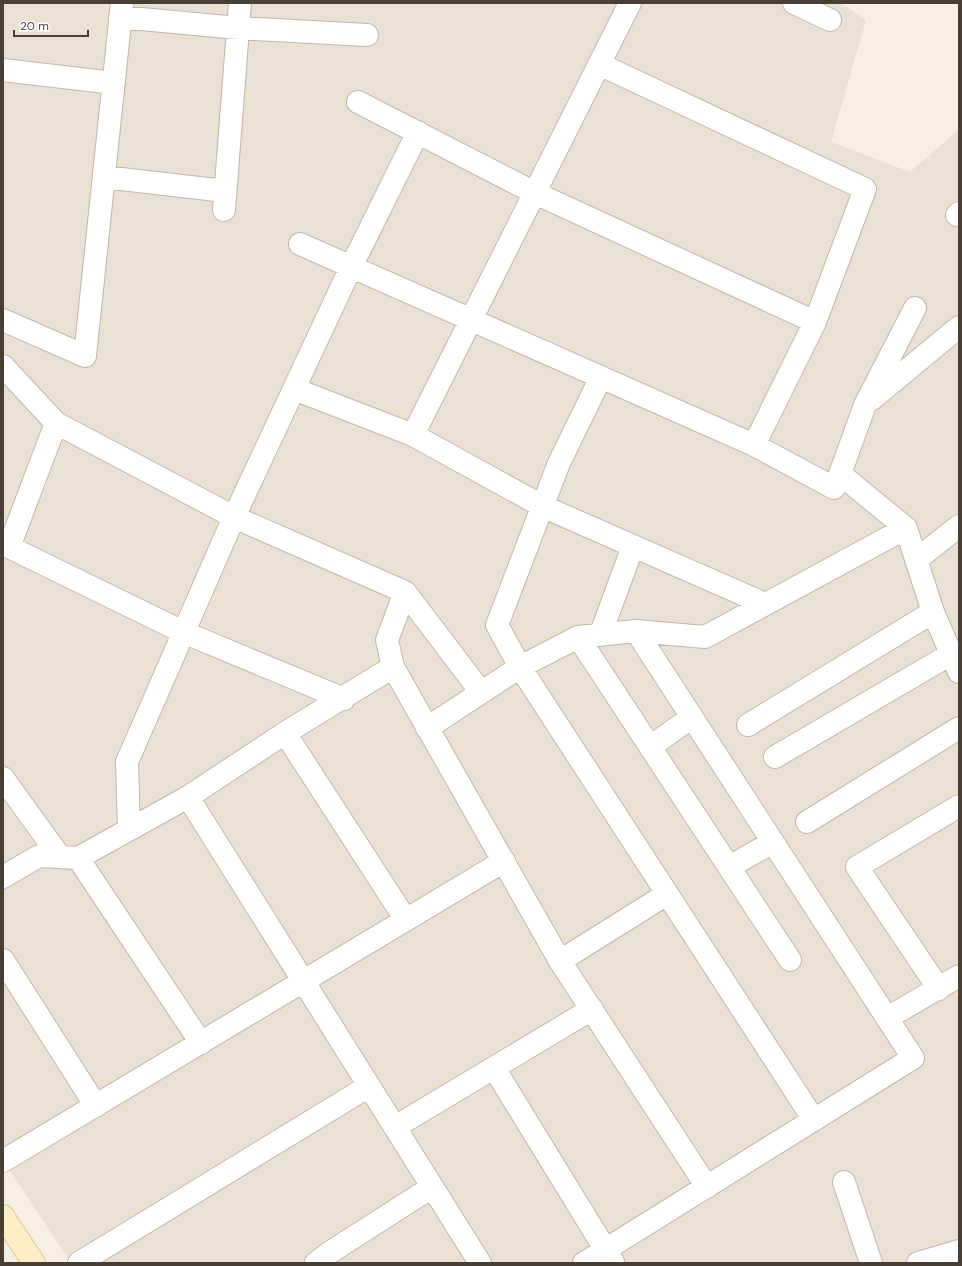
<svg xmlns="http://www.w3.org/2000/svg" width="962" height="1266" font-family="'DM Sans',sans-serif">
	<style>
		.residential { fill: #e9e1d3 }
		.lines { fill: none; stroke-linecap: round; stroke-linejoin: round }
		.street-casing { stroke: #c1b7a7; stroke-width: 24 }
		.secondary-casing { stroke: #ddc592; stroke-width: 24 }
		.street { stroke: #fff; stroke-width: 22 }
		.secondary { stroke: #ffeec5; stroke-width: 22 }
	</style>
	<rect width="100%" height="100%" fill="#f5efe6"/>
	<path class="residential" d="M 3,3 L 841,3 L 866,20 L 831,142 L 910,172 L 959,129 L 959,1263 L 71,1263 L 3,1160 Z"/>
	<g class="lines">
		<defs>
			<path id="street" d="M 794,3 L 830,20
				M 120,17 L 238,28 L 367,35
				M 599,64 L 865,189 L 815,322 L 754,445
				M 3,70 L 114,83
				M 358,102 L 535,193 L 815,322
				M 104,177 L 225,191
				M 224,210 L 240,3
				M 957,215 L 959,213
				M 300,244 L 754,445 L 834,488 L 840,474
				M 915,308 L 865,405 L 840,474 L 906,528 L 933,612 L 959,672
				M 3,320 L 85,356 L 122,3
				M 3,366 L 56,423 L 9,547 L 183,632 L 344,699
				M 601,377 L 559,463 L 497,625 L 520,667 L 814,1120
				M 294,389 L 413,435 L 542,506 L 765,604
				M 872,399 L 959,327
				M 56,423 L 234,517 L 405,592 L 481,692
				M 413,435 L 630,3
				M 916,560 L 959,526
				M 405,592 L 387,640 L 393,667 L 560,961 L 707,1187
				M 601,633 L 633,546
				M 578,637 L 790,960
				M 748,725 L 933,612
				M 427,728 L 520,667 L 578,637 L 636,631 L 705,637 L 906,528
				M 285,733 L 406,920
				M 650,747 L 692,717
				M 775,757 L 951,654
				M 3,778 L 60,857
				M 188,797 L 480,1263
				M 807,822 L 959,728
				M 129,829 L 127,762 L 234,517 L 351,267 L 418,132
				M 78,858 L 201,1043
				M 729,867 L 773,842
				M 3,877 L 39,856 L 78,858 L 188,797 L 285,733 L 393,667
				M 3,960 L 96,1106
				M 560,961 L 667,894
				M 939,989 L 857,867 L 959,806
				M 887,1018 L 959,976
				M 494,1068 L 613,1262
				M 395,1127 L 592,1009
				M 3,1161 L 504,861
				M 844,1182 L 871,1263
				M 79,1263 L 369,1086
				M 316,1263 L 329,1253 L 432,1187
				M 584,1263 L 913,1058 L 636,631
				M 918,1263 L 959,1251"/>
			<path id="secondary" d="M 3,1216 L 34,1263"/>
		</defs>
		<use href="#street" class="street-casing"/>
		<use href="#secondary" class="secondary-casing"/>
		<use href="#street" class="street"/>
		<use href="#secondary" class="secondary"/>
	</g>
	<rect width="962" height="1266" fill="none" stroke="#483f34" stroke-width="8"/>
	<path d="M14 30v6h74v-6" fill="none" stroke="#483f34" stroke-width="2"/>
	<text x="20" y="30" font-size="12" fill="#483f34" stroke="#ffffff" stroke-width="3" paint-order="stroke">20 m</text>
</svg>
